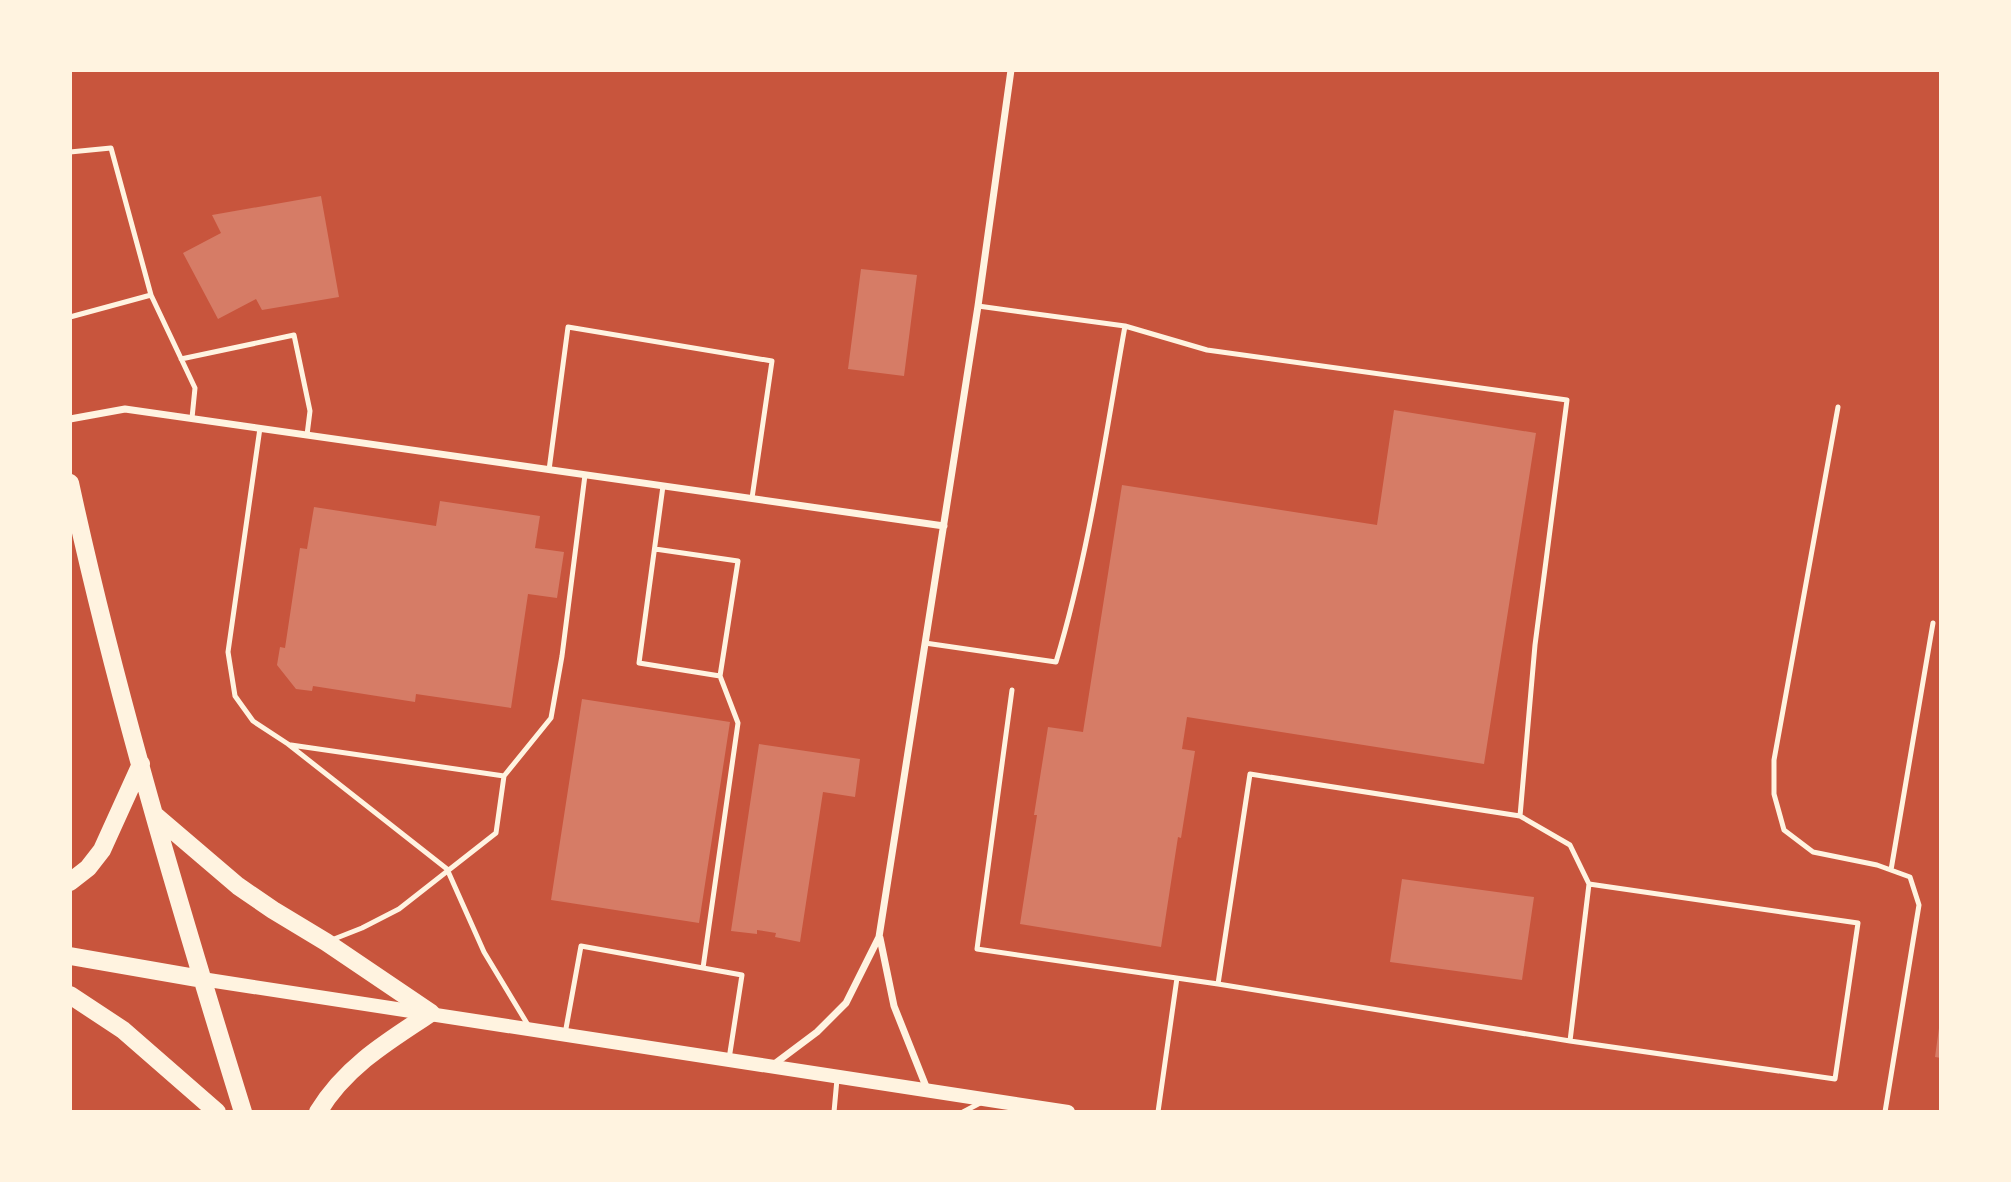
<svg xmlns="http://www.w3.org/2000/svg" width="2011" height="1182" font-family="Arial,sans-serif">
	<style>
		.building { fill: #d67c66 }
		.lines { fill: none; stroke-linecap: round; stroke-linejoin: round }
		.service { stroke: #fff3e0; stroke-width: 5 }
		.minor { stroke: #fff3e0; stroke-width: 7 }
		.secondary { stroke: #fff3e0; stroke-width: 14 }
		.primary { stroke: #fff3e0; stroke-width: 18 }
	</style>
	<rect width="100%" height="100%" fill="#c8553d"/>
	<path class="building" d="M 321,196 L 339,297 L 262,310 L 256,299 L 218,319 L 183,253 L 221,233 L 212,215 Z
		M 861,269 L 917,275 L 904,376 L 848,369 Z
		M 1394,410 L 1536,433 L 1484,764 L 1187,717 L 1182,749 L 1195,751 L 1181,838 L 1178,837 L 1161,947 L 1020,924 L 1037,815 L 1034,815 L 1048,727 L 1083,732 L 1122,485 L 1377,525 Z
		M 440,501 L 540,516 L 535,548 L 564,552 L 557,598 L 528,594 L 511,708 L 416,694 L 415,702 L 313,686 L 312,691 L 296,689 L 277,665 L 280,647 L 285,648 L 300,548 L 307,549 L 314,507 L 436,526 Z
		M 582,699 L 730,722 L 699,923 L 551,900 Z
		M 759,744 L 860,759 L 855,797 L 823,792 L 800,942 L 775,937 L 776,933 L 757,930 L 757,934 L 731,931 Z
		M 1402,879 L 1534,897 L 1522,980 L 1390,962 Z
		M 1939,1028 L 1941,1028 L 1941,1058 L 1935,1057 Z"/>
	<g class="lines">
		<path class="service" d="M 70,152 L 111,148 L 151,295 L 70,317
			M 151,295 L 195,388 L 192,418
			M 1125,326 L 1207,350 L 1567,400 L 1535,645 L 1520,816
			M 181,359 L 294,335 L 310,411 L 307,435
			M 1838,407 L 1774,760 L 1774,794 L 1784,830 L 1813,852 L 1877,865 L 1910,877 L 1919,905 L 1885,1112
			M 260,428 L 228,652 L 235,696 L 253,721 L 288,744 L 447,869 L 484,952 L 528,1025
			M 549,470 L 568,327 L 772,361 L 752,498
			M 655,549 L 738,561 L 720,676 L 639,663 L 663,486
			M 925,643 L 1056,662 C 1089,553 1105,438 1125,326 L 978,306
			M 720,676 L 738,723 L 703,968 L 742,975 L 729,1059
			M 1012,690 L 977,949 L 1218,984 L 1570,1041 L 1835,1079 L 1858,923 L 1589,884 L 1570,845 L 1520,816 L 1250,774 L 1218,984
			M 291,745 L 504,776
			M 1891,870 L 1933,623
			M 329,941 L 362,928 L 399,909 L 496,833 L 504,776 L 551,718 L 562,656 L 585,475
			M 565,1034 L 581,946 L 703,968
			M 1570,1041 L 1589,884
			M 834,1112 L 837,1079
			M 963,1112 L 982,1102
			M 1158,1112 L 1177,978"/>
		<path class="minor" d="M 70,419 L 125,409 L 944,526
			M 880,938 L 894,1006 L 927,1089
			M 773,1065 L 817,1032 L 846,1003 L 879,937 L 978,306 L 1011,70"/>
		<path class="secondary" d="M 202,979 L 1068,1112"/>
		<path class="primary" d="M 70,483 C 116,695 179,905 243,1112
			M 156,816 L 238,886 L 273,910 L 326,942 L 431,1013 C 388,1041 345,1067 318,1112
			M 70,882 L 88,868 L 102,850 L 141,764
			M 70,956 L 202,979
			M 70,995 L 123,1030 L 217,1112"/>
	</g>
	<rect width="2011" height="1182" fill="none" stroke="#fff3e0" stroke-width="144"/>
</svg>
